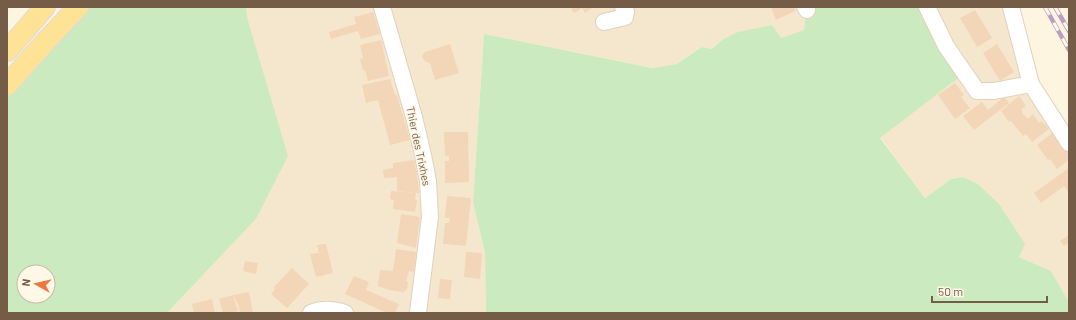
<svg xmlns="http://www.w3.org/2000/svg" width="1076" height="320" font-family="Barlow,sans-serif">
	<style>
		.residential { fill: #f5e7ce }
		.green { fill: #cceabf; fill-rule: evenodd }
		.building { fill: #f3d5b7 }
		.lines { fill: none; stroke-linecap: round; stroke-linejoin: round }
		.minor-casing { stroke: #e1d1bc; stroke-width: 18 }
		.major-casing { stroke: #e0dbd7; stroke-width: 22 }
		.minor { stroke: #fff; stroke-width: 16 }
		.major { stroke: #fee296; stroke-width: 20 }
		.rail-casing { stroke: #b89fc6; stroke-width: 4.5 }
		.rail { stroke: #fff8e7; stroke-width: 3; stroke-dasharray: 9; stroke-linecap: butt }
		.labels { text-anchor: middle; dominant-baseline: central; stroke-width: 3; stroke-linejoin: round; paint-order: stroke }
		.street-label { font-size: 11px; fill: #745c47; stroke: #fff8e7 }
	</style>
	<rect width="100%" height="100%" fill="#fdf5e0"/>
	<path class="residential" d="M 246,7 L 805,7 L 807,10 L 805,30 L 781,38 L 722,40 L 712,49 L 700,47 L 677,64 L 652,68 L 484,34 L 473,202 L 485,253 L 486,313 L 167,313 L 256,219 L 248,21 Z
		M 927,7 L 1011,7 L 1031,84 L 1069,143 L 1069,302 L 1051,271 L 1019,257 L 999,204 L 978,184 L 963,177 L 951,179 L 925,198 L 880,137 L 965,73 Z"/>
	<path class="green" d="M 87,7 L 246,7 L 248,21 L 288,156 L 256,219 L 167,313 L 7,313 L 7,98 ZM 24,272 L 48,272 L 48,296 L 24,296 Z
		M 805,7 L 927,7 L 965,73 L 880,138 L 925,198 L 951,179 L 963,177 L 978,184 L 999,204 L 1025,244 L 1019,257 L 1051,271 L 1069,302 L 1069,313 L 486,313 L 485,253 L 473,202 L 484,34 L 652,68 L 677,64 L 701,47 L 712,49 L 722,40 L 738,32 L 772,25 L 781,38 L 804,30 L 807,10 Z"/>
	<path class="building" d="M 570,7 L 594,7 L 585,13 L 582,8 L 574,13 Z
		M 771,7 L 794,7 L 795,11 L 776,20 Z
		M 975,10 L 992,38 L 977,47 L 960,18 Z
		M 373,12 L 380,34 L 361,39 L 358,31 L 331,39 L 329,32 L 356,24 L 354,17 Z
		M 381,40 L 389,76 L 368,81 L 365,70 L 363,71 L 360,59 L 363,58 L 360,45 Z
		M 450,44 L 459,73 L 435,80 L 430,63 L 426,62 L 423,59 L 422,56 L 425,52 Z
		M 997,44 L 1014,72 L 1000,81 L 983,53 Z
		M 390,79 L 395,95 L 397,95 L 410,140 L 390,145 L 378,100 L 366,103 L 362,85 Z
		M 955,83 L 964,95 L 961,97 L 970,108 L 955,119 L 938,95 Z
		M 1019,96 L 1026,106 L 1021,110 L 1023,112 L 1022,113 L 1028,119 L 1033,114 L 1039,123 L 1042,121 L 1049,129 L 1032,142 L 1026,134 L 1023,136 L 1011,121 L 1009,122 L 1001,111 Z
		M 1004,97 L 1009,103 L 974,130 L 963,116 L 982,102 L 988,110 Z
		M 444,132 L 468,132 L 469,182 L 445,183 L 445,161 L 449,161 L 449,156 L 445,156 Z
		M 1052,133 L 1069,154 L 1069,160 L 1057,169 L 1050,159 L 1048,160 L 1037,145 Z
		M 414,160 L 417,174 L 419,193 L 397,191 L 397,177 L 384,178 L 383,170 L 393,168 L 393,163 Z
		M 1069,168 L 1069,193 L 1064,186 L 1041,203 L 1034,193 Z
		M 391,191 L 416,193 L 415,199 L 417,200 L 415,212 L 393,209 L 394,200 L 390,199 Z
		M 447,196 L 471,198 L 466,246 L 443,244 L 445,223 L 449,223 L 450,218 L 445,218 Z
		M 401,214 L 420,217 L 416,248 L 397,243 Z
		M 1069,235 L 1069,243 L 1064,246 L 1060,241 Z
		M 326,244 L 333,273 L 316,277 L 310,254 L 319,253 L 317,245 Z
		M 396,249 L 416,252 L 414,272 L 409,271 L 406,281 L 408,282 L 407,289 L 404,292 L 389,290 L 378,286 L 380,270 L 393,271 Z
		M 466,252 L 482,253 L 480,279 L 464,277 Z
		M 245,261 L 258,263 L 256,274 L 243,271 Z
		M 292,268 L 309,284 L 287,308 L 271,294 L 275,289 L 274,287 Z
		M 354,276 L 369,282 L 366,290 L 399,304 L 395,313 L 387,313 L 345,294 Z
		M 440,279 L 452,280 L 450,299 L 438,298 Z
		M 249,292 L 253,313 L 240,313 L 238,304 L 233,295 Z
		M 233,295 L 238,311 L 230,313 L 223,313 L 219,299 Z
		M 212,299 L 215,313 L 194,313 L 192,304 Z"/>
	<g class="lines">
		<defs>
			<path id="minor" d="M 382,7 L 414,117 L 423,155 L 428,181 L 430,217 L 418,313
				M 805,7 L 807,10
				M 927,7 L 946,46 L 977,91 L 994,91 L 1031,84
				M 1011,7 L 1031,84 L 1069,143
				M 604,22 L 625,17 L 626,11 L 623,7
				M 311,313 C 322,308 333,309 345,313"/>
			<path id="major" d="M 7,51 L 45,7
				M 7,85 L 46,41 L 78,7"/>
		</defs>
		<use href="#minor" class="minor-casing"/>
		<use href="#major" class="major-casing"/>
		<use href="#minor" class="minor"/>
		<use href="#major" class="major"/>
		<defs>
			<path id="rail" d="M 1045,7 L 1069,50
				M 1055,7 L 1069,31"/>
		</defs>
		<use href="#rail" class="rail-casing"/>
		<use href="#rail" class="rail"/>
	</g>
	<g class="labels">
		<g class="street-label">
			<text transform="translate(419 146) rotate(78)">Thier des Trixhes</text>
		</g>
	</g>
	<rect width="1076" height="320" fill="none" stroke="#745c47" stroke-width="16"/>
	<g transform="translate(36 284) rotate(278)"><circle r="19" fill="#fff8e7" stroke="#c7baa7"/>
	<path d="M0-3L7 15L0 10L-7 15Z" fill="#ec7840"/>
	<text y="-6" font-size="11" font-weight="bold" text-anchor="middle" fill="#745c47">N</text>
	</g>
	<path d="M932 296v6h115v-6" fill="none" stroke="#745c47" stroke-width="2"/>
	<text x="938" y="296" font-size="12" fill="#745c47" stroke="#fff8e7" stroke-width="3" paint-order="stroke">50 m</text>
</svg>
